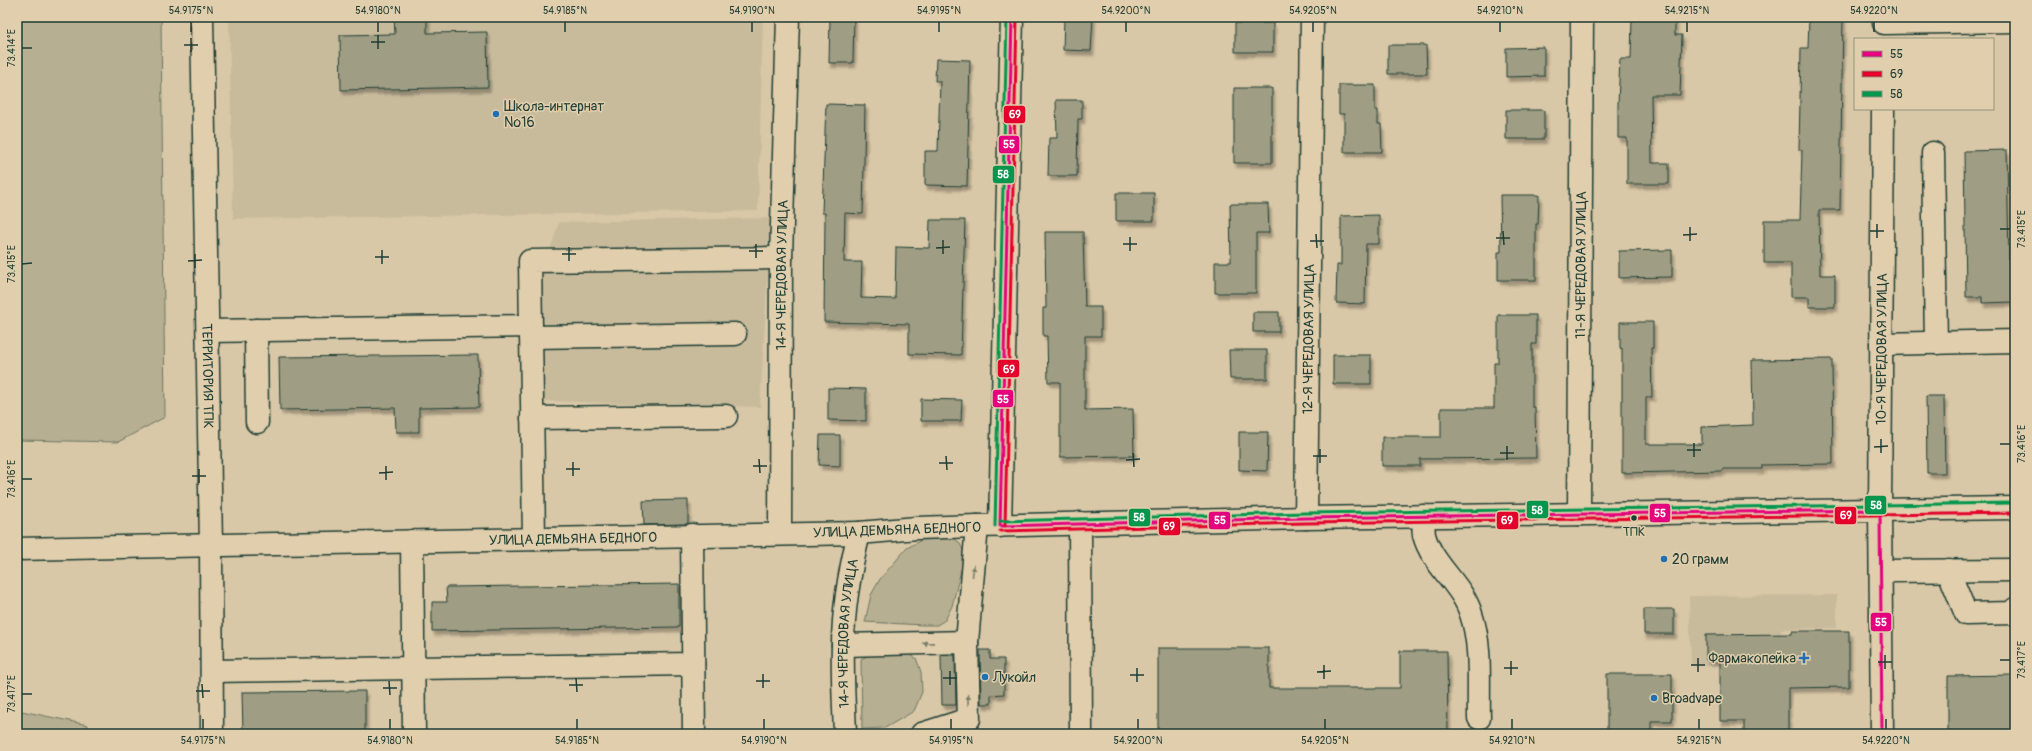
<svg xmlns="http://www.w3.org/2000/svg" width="2032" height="751" font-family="Pangolin,sans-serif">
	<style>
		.built { fill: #c8bb9c }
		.green { fill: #b7af92; stroke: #6b7663 }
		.building { fill: #9f9d83; stroke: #1f3d34; filter: url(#shadow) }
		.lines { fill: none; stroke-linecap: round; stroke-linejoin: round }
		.minor-casing { stroke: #1f3d34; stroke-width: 25 }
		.major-casing { stroke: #1f3d34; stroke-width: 25 }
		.minor { stroke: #e1ceac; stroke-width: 22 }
		.major { stroke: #e1ceac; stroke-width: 22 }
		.bus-1-casing { stroke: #e1ceac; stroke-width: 6 }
		.bus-2-casing { stroke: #e1ceac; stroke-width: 6 }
		.bus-3-casing { stroke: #e1ceac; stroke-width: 6 }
		.bus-1 { stroke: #e5007d; stroke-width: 3 }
		.bus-2 { stroke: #e4002b; stroke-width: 3 }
		.bus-3 { stroke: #05964d; stroke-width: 3 }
		.oneway { fill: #767e6a }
		.ticks { fill: none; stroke: #1f3d34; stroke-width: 1.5 }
		.poi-dot { fill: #1f6fb2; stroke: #e1ceac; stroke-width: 1.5 }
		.bus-dot { fill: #1f3d34; stroke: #e1ceac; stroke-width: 1.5 }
		.labels { text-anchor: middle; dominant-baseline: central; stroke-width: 3; stroke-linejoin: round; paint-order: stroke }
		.bus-label { font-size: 13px; fill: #1f3d34; stroke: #e1ceac }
		.poi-label { font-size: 14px; fill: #1f3d34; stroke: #e1ceac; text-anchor: start }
		.street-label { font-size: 14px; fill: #1f3d34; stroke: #e1ceac }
		.line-badge { stroke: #e1ceac; stroke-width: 1.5 }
		.badge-label { font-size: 11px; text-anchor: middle; font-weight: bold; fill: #fff }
		.neatline { fill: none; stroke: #1f3d34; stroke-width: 1.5 }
		.ticks-label { font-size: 10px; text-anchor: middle; fill: #1f3d34 }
	</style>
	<defs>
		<filter id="shadow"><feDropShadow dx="2.5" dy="4.5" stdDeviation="1" flood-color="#0004"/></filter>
	</defs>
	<rect width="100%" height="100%" fill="#d9c8a7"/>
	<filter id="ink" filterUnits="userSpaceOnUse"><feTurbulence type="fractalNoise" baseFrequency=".025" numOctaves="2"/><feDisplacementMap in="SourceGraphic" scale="8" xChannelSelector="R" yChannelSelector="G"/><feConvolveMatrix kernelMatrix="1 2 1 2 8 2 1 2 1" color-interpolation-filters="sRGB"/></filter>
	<g filter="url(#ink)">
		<path class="built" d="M 229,17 L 763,17 L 758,211 L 233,219 Z
			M 771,218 L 760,407 L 541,401 L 539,284 L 559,222 Z
			M 1837,595 L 1837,628 L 1781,629 L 1781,666 L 1691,666 L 1689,596 Z"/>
		<path class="green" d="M 17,17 L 161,17 L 165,417 L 118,442 L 17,440 Z
			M 952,537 L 959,542 L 965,554 L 952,606 L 945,620 L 937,625 L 924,625 L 865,622 L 871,595 L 880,579 L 907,548 L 923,539 Z
			M 873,653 L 907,653 L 916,658 L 921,672 L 922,692 L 914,711 L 885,728 L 862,729 L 861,659 Z
			M 17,710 L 88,725 L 88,734 L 17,734 Z"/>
		<path class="building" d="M 394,17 L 427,17 L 427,33 L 487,32 L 488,87 L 341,90 L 340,35 L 395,34 Z
			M 830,17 L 854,17 L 853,63 L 829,63 Z
			M 1064,17 L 1093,17 L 1091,51 L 1063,50 Z
			M 1632,17 L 1675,17 L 1675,35 L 1682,35 L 1680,95 L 1651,95 L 1652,163 L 1669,163 L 1669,184 L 1627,184 L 1627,138 L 1618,138 L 1618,104 L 1620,59 L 1631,59 Z
			M 1809,17 L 1843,17 L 1840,210 L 1819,210 L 1820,275 L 1835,275 L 1835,307 L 1809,307 L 1809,297 L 1791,297 L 1791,263 L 1764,263 L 1764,220 L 1800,220 L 1802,150 L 1799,150 L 1801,48 L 1808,48 Z
			M 1235,23 L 1273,23 L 1273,52 L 1235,52 Z
			M 1388,45 L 1426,45 L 1427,74 L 1388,74 Z
			M 1544,47 L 1544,76 L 1506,77 L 1506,48 Z
			M 936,59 L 970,60 L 967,186 L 925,185 L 925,151 L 938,151 L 940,81 L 935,81 Z
			M 1339,85 L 1375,85 L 1375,110 L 1378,110 L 1378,124 L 1381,124 L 1382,152 L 1344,152 L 1344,114 L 1339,114 Z
			M 1234,88 L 1272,88 L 1272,163 L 1234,163 Z
			M 1056,100 L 1082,100 L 1082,119 L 1078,119 L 1077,176 L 1048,176 L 1049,138 L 1057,138 Z
			M 826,104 L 865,105 L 863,214 L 845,213 L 844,262 L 862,262 L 861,298 L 895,299 L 896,247 L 929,248 L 930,220 L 965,220 L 961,355 L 909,354 L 909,324 L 824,322 L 825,213 L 822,213 Z
			M 1506,110 L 1544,110 L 1544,139 L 1506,139 Z
			M 2007,150 L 2009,264 L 2015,264 L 2015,302 L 1982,303 L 1982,297 L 1966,297 L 1964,151 Z
			M 1116,193 L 1154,193 L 1154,221 L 1116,221 Z
			M 1500,195 L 1539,195 L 1538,224 L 1536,224 L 1536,280 L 1498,280 L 1498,252 L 1501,252 Z
			M 1230,204 L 1268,204 L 1269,233 L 1256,233 L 1256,293 L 1215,293 L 1215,262 L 1231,262 Z
			M 1379,215 L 1379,244 L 1366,244 L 1365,304 L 1336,303 L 1337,265 L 1341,265 L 1341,216 Z
			M 1045,232 L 1083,232 L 1085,307 L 1101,307 L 1101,336 L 1085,336 L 1085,410 L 1133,409 L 1134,456 L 1060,457 L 1060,382 L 1048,382 L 1047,336 L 1043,336 L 1043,308 L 1046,308 Z
			M 1672,250 L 1672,277 L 1619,278 L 1619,251 Z
			M 1253,312 L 1279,312 L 1279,332 L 1253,332 Z
			M 1498,315 L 1536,315 L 1536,344 L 1532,344 L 1532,407 L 1535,407 L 1536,458 L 1420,459 L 1420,466 L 1382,466 L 1382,437 L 1441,437 L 1441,408 L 1494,408 L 1494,363 L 1498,363 Z
			M 1620,322 L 1653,322 L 1653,348 L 1651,348 L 1652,397 L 1646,397 L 1646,444 L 1702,444 L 1702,427 L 1753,425 L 1752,360 L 1832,359 L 1833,464 L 1762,465 L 1762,469 L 1723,469 L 1723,471 L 1622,473 L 1622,348 L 1620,349 Z
			M 1229,350 L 1267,350 L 1267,379 L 1230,379 Z
			M 478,355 L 479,407 L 419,408 L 419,432 L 396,432 L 395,408 L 280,410 L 279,357 Z
			M 1333,355 L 1371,355 L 1371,384 L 1333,384 Z
			M 828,388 L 866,389 L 866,421 L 828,420 Z
			M 1926,396 L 1944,396 L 1945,473 L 1927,473 Z
			M 921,399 L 962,400 L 961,421 L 921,421 Z
			M 1239,432 L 1268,432 L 1267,471 L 1239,470 Z
			M 820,435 L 840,435 L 840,466 L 819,465 Z
			M 688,500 L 688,524 L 644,525 L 643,501 Z
			M 679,584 L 679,627 L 432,631 L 432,602 L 447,602 L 446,587 Z
			M 1644,609 L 1674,609 L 1674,634 L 1644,634 Z
			M 1792,631 L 1849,631 L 1849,687 L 1788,688 L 1788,734 L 1744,734 L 1744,721 L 1720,721 L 1720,660 L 1706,660 L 1706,635 L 1792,634 Z
			M 1158,648 L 1269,648 L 1269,688 L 1400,688 L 1400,651 L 1447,651 L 1448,734 L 1165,734 L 1165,731 L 1158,731 Z
			M 980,650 L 990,650 L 990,659 L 1004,659 L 1004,694 L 991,695 L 991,704 L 981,704 Z
			M 941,655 L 955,655 L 956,705 L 942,705 Z
			M 1607,674 L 1672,674 L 1672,721 L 1651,721 L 1651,734 L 1607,734 Z
			M 2015,675 L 2015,734 L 1948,734 L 1948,676 Z
			M 365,691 L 365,734 L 243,734 L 242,692 Z"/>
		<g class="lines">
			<defs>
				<g id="minor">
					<path id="s1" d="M 202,17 L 211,546 L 212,734"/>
					<path d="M 1884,23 L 2015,21"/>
					<path d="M 1933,153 L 1936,343"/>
					<path d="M 256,330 L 257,422"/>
					<path d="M 208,331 L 531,326"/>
					<path d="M 531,337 L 735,334"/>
					<path d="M 1881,344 L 2015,341"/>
					<path d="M 532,418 L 726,416"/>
					<path id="s2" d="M 1579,514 L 1582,17"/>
					<path d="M 1423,516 C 1424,522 1423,529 1424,535 C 1432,565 1462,584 1471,614 C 1482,646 1478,684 1479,718"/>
					<path id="s3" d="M 1306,518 L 1312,17"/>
					<path d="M 1080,523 L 1081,734"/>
					<path id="s4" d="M 780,533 L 781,258 L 788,17"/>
					<path d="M 692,535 L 694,734"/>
					<path d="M 534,539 L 530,261 L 781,258"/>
					<path d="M 412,541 L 414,734"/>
					<path id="s5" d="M 17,549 L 859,533"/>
					<path d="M 1948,570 L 1966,614 L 2013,613 L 2015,609"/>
					<path d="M 1881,571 L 2015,570"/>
					<path d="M 843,645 L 967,642"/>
					<path d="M 212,671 L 693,664"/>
					<path d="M 922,734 L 969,719 L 967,642 L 977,526"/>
					<path id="s6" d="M 1882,734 L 1880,510 L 1883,109"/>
				</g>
				<g id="major">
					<path d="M 1000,526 L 1012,17"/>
					<path id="s7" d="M 845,734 C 844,704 842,675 843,645 C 843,607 850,570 859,533 L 917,528 L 977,526 L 1306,518 L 2015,508"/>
				</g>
			</defs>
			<use href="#minor" class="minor-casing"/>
			<use href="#major" class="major-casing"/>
			<use href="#minor" class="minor"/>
			<use href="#major" class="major"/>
			<defs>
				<path id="bus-1" d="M 1880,510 L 1882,734
					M 1000,526 L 1306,518 L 1880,510
					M 1000,526 L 1012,17"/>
				<path id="bus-2" d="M 1005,526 L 1017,17
					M 1000,531 L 1306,523 L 2015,513"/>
				<path id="bus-3" d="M 1000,521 L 1306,513 L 2015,503
					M 995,526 L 1007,17"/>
			</defs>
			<use href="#bus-1" class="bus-1-casing"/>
			<use href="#bus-2" class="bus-2-casing"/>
			<use href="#bus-3" class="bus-3-casing"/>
			<use href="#bus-1" class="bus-1"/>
			<use href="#bus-2" class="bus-2"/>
			<use href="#bus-3" class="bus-3"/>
		</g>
		<defs><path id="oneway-solid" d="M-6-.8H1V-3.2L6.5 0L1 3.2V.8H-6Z"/></defs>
		<g class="oneway">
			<use href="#oneway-solid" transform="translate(973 571) rotate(-85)"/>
			<use href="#oneway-solid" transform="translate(928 643) rotate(179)"/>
			<use href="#oneway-solid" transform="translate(968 700) rotate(-91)"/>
		</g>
	</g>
	<path class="ticks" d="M 191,22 L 191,32M 378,22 L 378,32M 565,22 L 565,32M 752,22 L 752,32M 939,22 L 939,32M 1126,22 L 1126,32M 1313,22 L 1313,32M 1500,22 L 1500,32M 1687,22 L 1687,32M 1874,22 L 1874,32M 378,35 L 378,49M 191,38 L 191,52M 371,42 L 385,42M 184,45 L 198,45M 22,48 L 32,48M 1877,224 L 1877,238M 1690,227 L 1690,241M 2000,229 L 2010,229M 1503,231 L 1504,245M 1870,231 L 1884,231M 1316,234 L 1317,248M 1683,235 L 1697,234M 1130,237 L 1130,251M 1496,238 L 1510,238M 943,240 L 943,254M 1310,241 L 1324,241M 756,244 L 756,258M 1123,244 L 1137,244M 569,247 L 569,261M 936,248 L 950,247M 382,250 L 382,264M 749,251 L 763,251M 195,254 L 195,268M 562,254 L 576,254M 375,257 L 389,257M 188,261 L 202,260M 22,264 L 32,263M 1881,439 L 1881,453M 1694,443 L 1694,457M 2000,444 L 2010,444M 1507,446 L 1507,460M 1874,447 L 1888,446M 1320,449 L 1320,463M 1687,450 L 1701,450M 1133,453 L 1134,467M 1500,453 L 1514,453M 946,456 L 947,470M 1313,456 L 1327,456M 759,459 L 760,473M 1126,460 L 1140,459M 573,462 L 573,476M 939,463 L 953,463M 386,466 L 386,480M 753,466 L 767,466M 199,469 L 199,483M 566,469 L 580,469M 379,473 L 393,472M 192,476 L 206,476M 22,479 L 32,479M 1885,655 L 1885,669M 1698,658 L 1698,672M 2000,660 L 2010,660M 1511,661 L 1511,675M 1878,662 L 1892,662M 1324,665 L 1324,679M 1691,665 L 1705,665M 1137,668 L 1137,682M 1504,668 L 1518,668M 950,671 L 950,685M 1317,672 L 1331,671M 763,674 L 763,688M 1130,675 L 1144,675M 576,678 L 577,692M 943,678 L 957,678M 389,681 L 390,695M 756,681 L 770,681M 202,684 L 203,698M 569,685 L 583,685M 383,688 L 397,688M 196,691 L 210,691M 22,694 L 32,694M 203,719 L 203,729M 390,719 L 390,729M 577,719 L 577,729M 764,719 L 764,729M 951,719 L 951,729M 1138,719 L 1138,729M 1325,719 L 1325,729M 1512,719 L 1512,729M 1699,719 L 1699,729M 1886,719 L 1886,729"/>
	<g class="poi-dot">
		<circle cx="496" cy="114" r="4"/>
		<circle cx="1664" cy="559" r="4"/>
		<path d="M1802 652h4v4h4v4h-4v4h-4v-4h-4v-4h4z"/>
		<circle cx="985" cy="677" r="4"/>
		<circle cx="1654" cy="698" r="4"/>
	</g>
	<circle class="bus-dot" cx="1634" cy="518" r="3.5"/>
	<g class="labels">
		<g class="bus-label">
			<text x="1634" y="532">ТПК</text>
		</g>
		<g class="poi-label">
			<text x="504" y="106">Школа-интернат<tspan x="504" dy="16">№16</tspan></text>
			<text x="1672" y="559">20 грамм</text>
			<text x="1796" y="658" text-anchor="end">Фармакопейка</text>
			<text x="993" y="677">Лукойл</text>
			<text x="1662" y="698">Broadvape</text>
		</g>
		<g class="street-label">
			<text stroke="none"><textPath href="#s2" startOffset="249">11-Я ЧЕРЕДОВАЯ УЛИЦА</textPath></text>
			<text stroke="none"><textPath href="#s4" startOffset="258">14-Я ЧЕРЕДОВАЯ УЛИЦА</textPath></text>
			<text stroke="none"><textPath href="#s3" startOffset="179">12-Я ЧЕРЕДОВАЯ УЛИЦА</textPath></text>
			<text stroke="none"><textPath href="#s6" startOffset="385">10-Я ЧЕРЕДОВАЯ УЛИЦА</textPath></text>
			<text stroke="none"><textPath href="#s1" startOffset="359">ТЕРРИТОРИЯ ТПК</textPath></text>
			<text transform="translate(897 530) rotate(-2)">УЛИЦА ДЕМЬЯНА БЕДНОГО</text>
			<text stroke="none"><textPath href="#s5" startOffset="556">УЛИЦА ДЕМЬЯНА БЕДНОГО</textPath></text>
			<text stroke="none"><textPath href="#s7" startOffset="101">14-Я ЧЕРЕДОВАЯ УЛИЦА</textPath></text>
		</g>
	</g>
	<g class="line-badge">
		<rect x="1003" y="105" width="23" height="19" rx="4" fill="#e4002b"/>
		<rect x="998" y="135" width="22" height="19" rx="4" fill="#e5007d"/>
		<rect x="992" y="165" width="23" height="19" rx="4" fill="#05964d"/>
		<rect x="997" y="359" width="23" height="19" rx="4" fill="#e4002b"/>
		<rect x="992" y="389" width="22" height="19" rx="4" fill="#e5007d"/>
		<rect x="1864" y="495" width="23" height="20" rx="4" fill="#05964d"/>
		<rect x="1526" y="500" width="23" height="19" rx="4" fill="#05964d"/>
		<rect x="1649" y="503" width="22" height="20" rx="4" fill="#e5007d"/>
		<rect x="1834" y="506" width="23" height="19" rx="4" fill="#e4002b"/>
		<rect x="1128" y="508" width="23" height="19" rx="4" fill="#05964d"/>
		<rect x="1496" y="511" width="23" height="19" rx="4" fill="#e4002b"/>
		<rect x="1208" y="511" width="23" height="19" rx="4" fill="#e5007d"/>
		<rect x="1158" y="517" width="23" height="19" rx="4" fill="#e4002b"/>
		<rect x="1870" y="612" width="22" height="20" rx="4" fill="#e5007d"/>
	</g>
	<g class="badge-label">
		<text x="1015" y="118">69</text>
		<text x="1009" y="148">55</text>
		<text x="1003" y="178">58</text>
		<text x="1009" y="373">69</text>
		<text x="1003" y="403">55</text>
		<text x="1876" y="509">58</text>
		<text x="1537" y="514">58</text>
		<text x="1660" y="517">55</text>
		<text x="1846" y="519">69</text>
		<text x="1139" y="521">58</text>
		<text x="1507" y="524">69</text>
		<text x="1220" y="524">55</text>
		<text x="1169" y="530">69</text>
		<text x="1881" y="626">55</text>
	</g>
	<rect width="2032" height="751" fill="none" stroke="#e1ceac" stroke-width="44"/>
	<rect x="1854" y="38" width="140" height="72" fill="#e1ceac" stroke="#93947c"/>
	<rect x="1862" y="51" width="20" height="6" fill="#e5007d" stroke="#93947c"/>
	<text x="1890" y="58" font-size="12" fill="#1f3d34">55</text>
	<rect x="1862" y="71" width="20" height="6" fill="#e4002b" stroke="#93947c"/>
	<text x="1890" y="78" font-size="12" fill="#1f3d34">69</text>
	<rect x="1862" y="91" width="20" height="6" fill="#05964d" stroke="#93947c"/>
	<text x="1890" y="98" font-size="12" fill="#1f3d34">58</text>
	<rect x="22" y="22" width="1988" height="707" class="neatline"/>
	<g class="ticks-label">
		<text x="191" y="14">54.9175°N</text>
		<text x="378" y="14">54.9180°N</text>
		<text x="565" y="14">54.9185°N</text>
		<text x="752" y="14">54.9190°N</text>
		<text x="939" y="14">54.9195°N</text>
		<text x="1126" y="14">54.9200°N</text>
		<text x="1313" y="14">54.9205°N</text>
		<text x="1500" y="14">54.9210°N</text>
		<text x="1687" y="14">54.9215°N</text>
		<text x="1874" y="14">54.9220°N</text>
		<text transform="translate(11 48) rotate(-90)" y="4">73.414°E</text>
		<text transform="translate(2021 229) rotate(-90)" y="4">73.415°E</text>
		<text transform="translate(11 264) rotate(-90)" y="4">73.415°E</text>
		<text transform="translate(2021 444) rotate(-90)" y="4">73.416°E</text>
		<text transform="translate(11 479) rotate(-90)" y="4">73.416°E</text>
		<text transform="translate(2021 660) rotate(-90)" y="4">73.417°E</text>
		<text transform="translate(11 694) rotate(-90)" y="4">73.417°E</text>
		<text x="203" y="744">54.9175°N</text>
		<text x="390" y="744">54.9180°N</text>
		<text x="577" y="744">54.9185°N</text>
		<text x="764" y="744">54.9190°N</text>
		<text x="951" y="744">54.9195°N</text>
		<text x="1138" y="744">54.9200°N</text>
		<text x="1325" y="744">54.9205°N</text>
		<text x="1512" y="744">54.9210°N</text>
		<text x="1699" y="744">54.9215°N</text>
		<text x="1886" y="744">54.9220°N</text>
	</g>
</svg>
